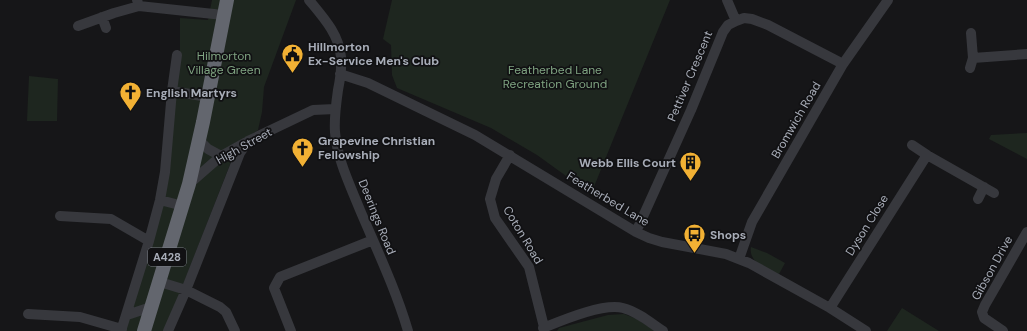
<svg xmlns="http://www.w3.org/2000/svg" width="1027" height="331" font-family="'DM Sans',sans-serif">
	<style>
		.green { fill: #1e261f }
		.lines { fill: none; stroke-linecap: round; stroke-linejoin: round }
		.minor { stroke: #37383d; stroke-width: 10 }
		.highway { stroke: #63666e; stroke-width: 14 }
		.labels { text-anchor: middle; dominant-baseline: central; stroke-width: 3.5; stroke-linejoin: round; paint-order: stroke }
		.shield { fill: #111113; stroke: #7b7e86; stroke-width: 1 }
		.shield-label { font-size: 11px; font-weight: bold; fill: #a8adb8 }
		.poi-label { font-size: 12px; font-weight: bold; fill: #a8adb8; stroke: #111113; text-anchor: start }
		.park-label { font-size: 12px; fill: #7fa381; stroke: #111113 }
		.street-label { font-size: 12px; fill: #a8adb8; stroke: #111113 }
	</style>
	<rect width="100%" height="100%" fill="#161618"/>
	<path class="green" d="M 212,0 L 296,0 L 264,87 L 262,112 L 258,130 L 238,144 L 165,331 L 125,331 L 138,290 L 177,85 L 180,49 L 180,18 L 208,20 Z
		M 392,0 L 670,0 L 591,194 L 537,155 L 491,128 L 397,88 L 392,75 L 391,45 L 383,39 Z
		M 29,76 L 58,79 L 57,121 L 27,121 Z
		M 1027,133 L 1027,159 L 989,139 L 991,135 Z
		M 751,247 L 767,253 L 785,263 L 779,274 C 768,269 748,263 751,247 Z
		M 902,308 L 939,331 L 887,331 Z
		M 624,314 L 637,319 L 655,331 L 557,331 L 559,328 L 608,315 Z"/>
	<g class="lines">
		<path class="minor" d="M 137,0 L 139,6 L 223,15
			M 309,0 C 323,17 339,34 341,57 C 342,68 340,80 338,90 C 336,104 334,119 335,132 C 337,159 350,185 360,210 C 377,250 396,290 408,331
			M 727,0 L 736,21
			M 102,17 L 106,28
			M 78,26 L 114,13 L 139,6
			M 973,58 L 1027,54
			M 970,68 L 973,58 L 971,33
			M 340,74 L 368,83 L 475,135 L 636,232 L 649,238 L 662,242 L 726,254 L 749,263 L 830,308 L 866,331
			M 172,91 L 208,97
			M 199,140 L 208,149 L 221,156
			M 912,145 L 927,155
			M 510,155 L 496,179 L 490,199 L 495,218 L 529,267 L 545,331
			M 189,184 L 221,156 L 248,141 L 313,110 L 335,109
			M 978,199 L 984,187
			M 160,200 L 183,206
			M 60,216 L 111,219 L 149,241
			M 636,232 L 691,110 L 723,32 L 728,25 L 736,21 L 744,18 L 752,19 L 768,25 L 843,64
			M 739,259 L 752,222 L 843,64 L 888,0
			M 160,282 L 186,290 L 220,307 L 226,312 L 235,331
			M 830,308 L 927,155 L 994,193
			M 28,314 L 80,317 L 122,329
			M 127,315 L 151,307
			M 543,328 C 563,320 603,303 623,308 C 638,312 651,323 663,331
			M 121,331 L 149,241 L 160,200 L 165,172 L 172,91 L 177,55
			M 168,331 L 186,290 L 240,153 L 248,141
			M 291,331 L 274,288 L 280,277 L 373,240
			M 1003,331 L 984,318 L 982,312 L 985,305 L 1027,232"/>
		<path class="highway" d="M 144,331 L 189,184 L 203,122 L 227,0"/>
	</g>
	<defs>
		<symbol id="civic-pin" viewBox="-11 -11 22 30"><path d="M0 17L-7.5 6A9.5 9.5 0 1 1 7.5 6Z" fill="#f2b134" stroke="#111113"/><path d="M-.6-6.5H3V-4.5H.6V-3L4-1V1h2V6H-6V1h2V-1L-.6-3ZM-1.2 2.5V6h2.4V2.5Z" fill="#111"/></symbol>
		<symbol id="church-pin" viewBox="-11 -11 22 30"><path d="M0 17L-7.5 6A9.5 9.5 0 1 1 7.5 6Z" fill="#f2b134" stroke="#111113"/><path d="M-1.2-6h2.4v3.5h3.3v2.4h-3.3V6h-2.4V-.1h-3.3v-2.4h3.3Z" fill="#111"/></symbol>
		<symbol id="building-pin" viewBox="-11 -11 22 30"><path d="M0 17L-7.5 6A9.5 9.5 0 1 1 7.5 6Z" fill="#f2b134" stroke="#111113"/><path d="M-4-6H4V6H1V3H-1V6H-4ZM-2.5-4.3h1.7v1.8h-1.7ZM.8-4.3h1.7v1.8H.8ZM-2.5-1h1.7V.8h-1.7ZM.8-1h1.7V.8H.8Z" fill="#111"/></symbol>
		<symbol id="bus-pin" viewBox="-11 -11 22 30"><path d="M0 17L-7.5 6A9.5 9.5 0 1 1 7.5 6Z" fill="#f2b134" stroke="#111113"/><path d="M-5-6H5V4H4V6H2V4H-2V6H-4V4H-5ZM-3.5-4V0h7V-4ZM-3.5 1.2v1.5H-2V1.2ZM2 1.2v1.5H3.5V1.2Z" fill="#111"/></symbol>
	</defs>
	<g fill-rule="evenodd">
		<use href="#civic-pin" x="280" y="42" width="25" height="34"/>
		<use href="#church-pin" x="118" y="80" width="25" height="34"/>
		<use href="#church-pin" x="290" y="136" width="25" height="34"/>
		<use href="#building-pin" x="678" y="150" width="25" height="34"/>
		<use href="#bus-pin" x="682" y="222" width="25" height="34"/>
	</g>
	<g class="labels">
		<rect class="shield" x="148" y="248" width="38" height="18" rx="3"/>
		<g class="shield-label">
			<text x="167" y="257">A428</text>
		</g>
		<g class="poi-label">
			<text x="308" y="47">Hillmorton<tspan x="308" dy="14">Ex-Service Men's Club</tspan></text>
			<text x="146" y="93">English Martyrs</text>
			<text x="318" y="141">Grapevine Christian<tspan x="318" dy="14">Fellowship</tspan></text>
			<text x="676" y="163" text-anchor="end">Webb Ellis Court</text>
			<text x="710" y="235">Shops</text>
		</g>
		<g class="park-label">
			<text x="224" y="56">Hilmorton<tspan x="224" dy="14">Village Green</tspan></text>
			<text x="555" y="70">Featherbed Lane<tspan x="555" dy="14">Recreation Ground</tspan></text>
		</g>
		<g class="street-label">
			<text transform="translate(690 76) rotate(-67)">Pettiver Crescent</text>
			<text transform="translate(796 120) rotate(-60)">Bromwich Road</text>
			<text transform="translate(244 146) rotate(-29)">High Street</text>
			<text transform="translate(608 199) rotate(31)">Featherbed Lane</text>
			<text transform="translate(377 217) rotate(68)">Deerings Road</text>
			<text transform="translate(867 225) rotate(-58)">Dyson Close</text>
			<text transform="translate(523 235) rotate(59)">Coton Road</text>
			<text transform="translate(992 268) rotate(-61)">Gibson Drive</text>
		</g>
	</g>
</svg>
